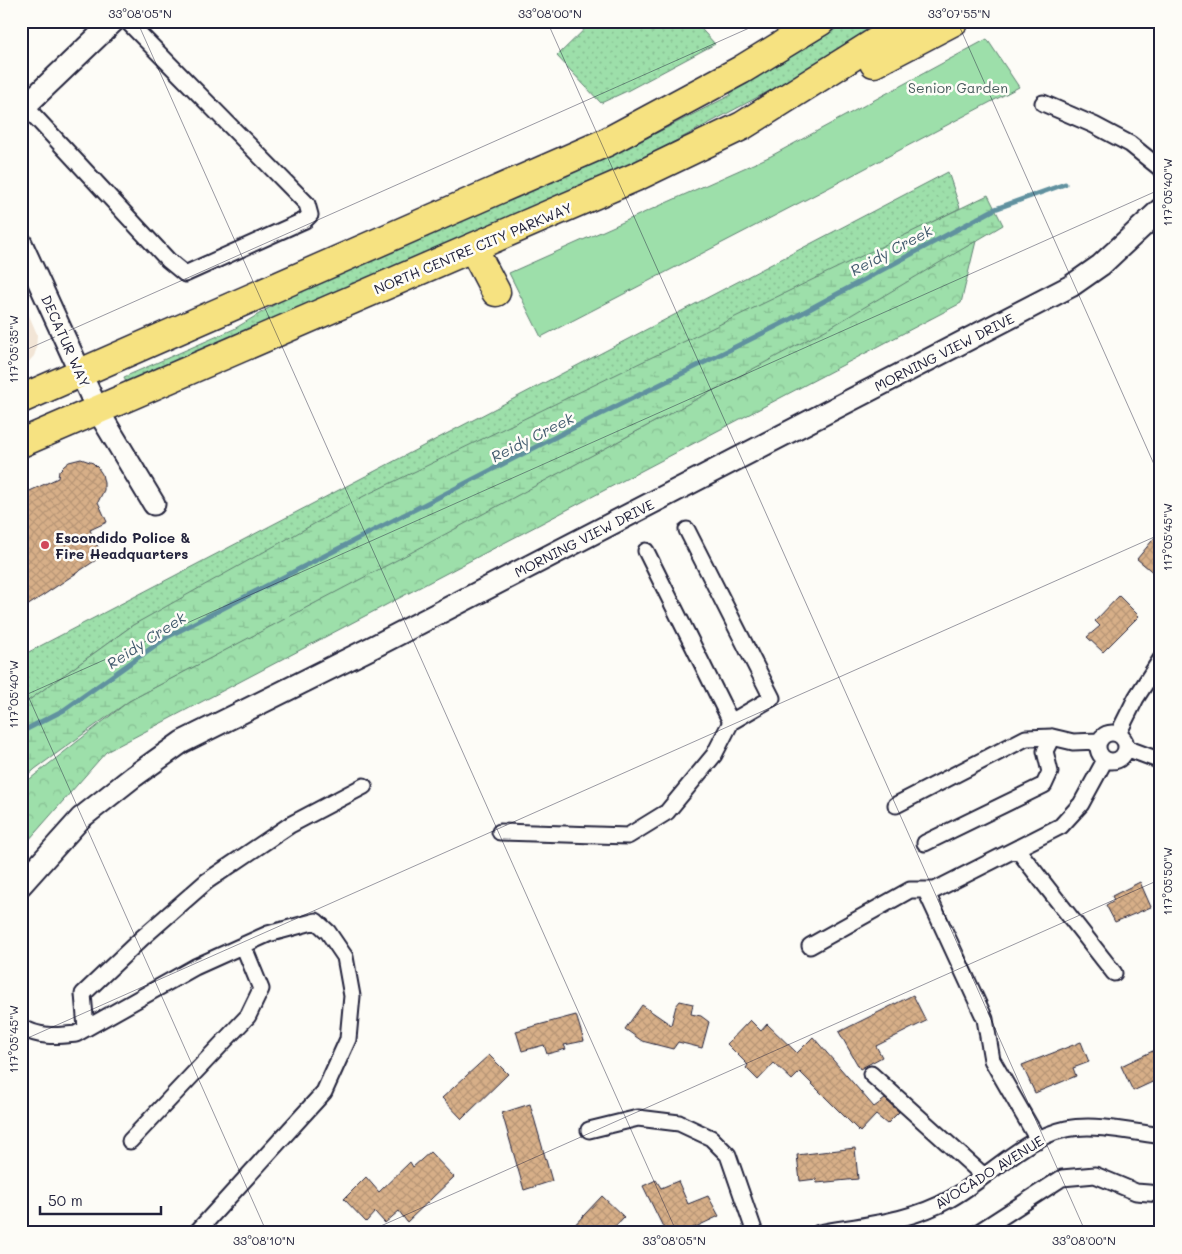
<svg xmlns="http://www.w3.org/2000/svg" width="1182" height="1254" font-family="Mali,sans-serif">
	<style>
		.built { fill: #f2e5d6 }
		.grass { fill: url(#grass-dots); stroke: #608072 }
		.forest { fill: url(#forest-crowns); stroke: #608072 }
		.wetland { fill: url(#wetland-marsh); stroke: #608072 }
		.green { fill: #9ddfaa; stroke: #608072 }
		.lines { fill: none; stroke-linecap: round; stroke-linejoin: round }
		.stream { stroke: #60919f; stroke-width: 5 }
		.building { fill: url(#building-cross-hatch); stroke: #22223b }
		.street-casing { stroke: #22223b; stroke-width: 19 }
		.secondary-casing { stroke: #22223b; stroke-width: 25 }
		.highway-casing { stroke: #22223b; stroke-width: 31 }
		.street { stroke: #fdfcf7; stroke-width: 15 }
		.secondary { stroke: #fdfcf7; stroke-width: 21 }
		.highway { stroke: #f6e281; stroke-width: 28 }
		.ticks { fill: none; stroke: #22223b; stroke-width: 1; stroke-opacity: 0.45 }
		.poi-dot { fill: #d1495b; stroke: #fdfcf7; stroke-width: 2 }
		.labels { text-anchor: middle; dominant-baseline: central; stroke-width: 5; stroke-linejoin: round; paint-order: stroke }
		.park-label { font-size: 14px; fill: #475b5c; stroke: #fdfcf7 }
		.street-label { font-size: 14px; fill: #22223b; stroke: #fdfcf7 }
		.poi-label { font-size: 14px; font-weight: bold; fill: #22223b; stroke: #fdfcf7; text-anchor: start }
		.water-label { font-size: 15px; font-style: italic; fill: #415a6d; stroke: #fdfcf7 }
		.neatline { fill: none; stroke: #22223b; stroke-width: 2 }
		.ticks-label { font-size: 12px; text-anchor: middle; fill: #22223b }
	</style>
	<defs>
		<pattern id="grass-dots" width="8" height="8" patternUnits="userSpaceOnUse" patternTransform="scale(1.25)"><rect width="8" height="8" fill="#9ddfaa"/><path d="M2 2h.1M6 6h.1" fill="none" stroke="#87bf93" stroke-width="1.8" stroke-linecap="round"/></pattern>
		<pattern id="forest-crowns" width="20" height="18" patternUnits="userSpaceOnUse" patternTransform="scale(1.25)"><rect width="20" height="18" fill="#9ddfaa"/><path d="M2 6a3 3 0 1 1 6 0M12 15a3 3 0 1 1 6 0" fill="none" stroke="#87bf93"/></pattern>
		<pattern id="wetland-marsh" width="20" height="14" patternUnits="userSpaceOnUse" patternTransform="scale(1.25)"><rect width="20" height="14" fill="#9ddfaa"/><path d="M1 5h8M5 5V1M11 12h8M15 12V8" fill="none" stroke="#87bf93"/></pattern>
		<pattern id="building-cross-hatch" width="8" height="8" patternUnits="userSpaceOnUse" patternTransform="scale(1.25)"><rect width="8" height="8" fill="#d7af88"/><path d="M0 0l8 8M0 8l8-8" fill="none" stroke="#b89676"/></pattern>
	</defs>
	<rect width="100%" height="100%" fill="#fdfcf7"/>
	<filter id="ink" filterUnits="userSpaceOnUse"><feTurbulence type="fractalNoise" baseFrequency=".02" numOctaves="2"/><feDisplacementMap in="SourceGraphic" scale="10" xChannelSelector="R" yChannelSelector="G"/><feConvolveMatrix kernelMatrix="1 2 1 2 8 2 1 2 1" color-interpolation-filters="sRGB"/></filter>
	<g filter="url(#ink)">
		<path class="built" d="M 21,297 L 37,334 L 36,350 L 34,356 L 21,370 Z"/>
		<path class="grass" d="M 593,21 L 694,21 L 715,44 L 627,91 L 601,103 L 557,56 Z
			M 849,21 L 890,21 L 772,91 L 771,90 L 640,160 L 126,383 L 124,377 L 234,329 L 289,296 L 628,146 L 629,147 L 731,95 L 730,93 Z
			M 948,172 L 960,208 L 133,625 L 21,706 L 21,656 Z"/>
		<path class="forest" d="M 976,241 L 961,303 L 106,752 L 21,849 L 21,786 L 129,701 L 658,420 Z"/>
		<path class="wetland" d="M 988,195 L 1003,225 L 831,327 L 414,551 L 129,701 L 35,769 L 21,782 L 21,706 L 133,625 L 364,496 Z"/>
		<path class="green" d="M 987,39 L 1019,87 L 830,187 L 541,337 L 509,273 L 771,156 Z"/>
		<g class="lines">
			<path class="stream" d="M 21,732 L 64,710 L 167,637 L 565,432 L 791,319 L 995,209 L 1065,184"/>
		</g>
		<path class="building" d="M 81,459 L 93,463 L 98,468 L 102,474 L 104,483 L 104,490 L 98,502 L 107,522 L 90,530 L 102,556 L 21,610 L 21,495 L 58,478 L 59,471 L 64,466 L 69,462 Z
			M 1161,530 L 1161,579 L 1137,559 Z
			M 1119,596 L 1139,616 L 1103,652 L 1087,637 L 1100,626 L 1095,621 Z
			M 1140,882 L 1151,907 L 1115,922 L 1106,905 L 1114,900 L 1112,896 Z
			M 913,995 L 926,1021 L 876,1046 L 882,1057 L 860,1069 L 839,1032 Z
			M 680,1001 L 693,1004 L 691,1014 L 701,1016 L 709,1022 L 702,1048 L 678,1042 L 673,1049 L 642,1041 L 625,1029 L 642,1005 L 671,1025 L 676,1006 Z
			M 576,1015 L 584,1041 L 564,1045 L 566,1049 L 547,1054 L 544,1045 L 522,1051 L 516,1031 Z
			M 750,1020 L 761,1031 L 767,1024 L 797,1053 L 813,1037 L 874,1107 L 885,1099 L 899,1112 L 887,1124 L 876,1115 L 860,1132 L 800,1072 L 792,1080 L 774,1063 L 758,1080 L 746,1068 L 748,1065 L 727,1044 Z
			M 1081,1042 L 1089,1062 L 1073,1068 L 1076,1076 L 1035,1093 L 1022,1065 Z
			M 1157,1049 L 1161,1056 L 1161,1078 L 1133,1091 L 1121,1066 Z
			M 489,1055 L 508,1074 L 462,1119 L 442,1098 Z
			M 530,1104 L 552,1181 L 524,1190 L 502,1113 Z
			M 855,1148 L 858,1179 L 817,1183 L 816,1179 L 800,1181 L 797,1155 Z
			M 430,1152 L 454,1177 L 407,1222 L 399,1211 L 385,1223 L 375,1212 L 366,1222 L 344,1199 L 366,1177 L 379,1192 L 410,1162 L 413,1167 Z
			M 656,1180 L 661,1188 L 678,1181 L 688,1204 L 708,1196 L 719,1216 L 683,1233 L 666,1233 L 643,1186 Z
			M 602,1196 L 624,1217 L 609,1233 L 567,1233 Z"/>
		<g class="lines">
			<defs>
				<path id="street" d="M 1043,103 L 1094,125 L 1130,144 L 1161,169
					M 25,106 L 168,260 L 185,274 L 305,220 L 310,215 L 307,204 L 127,21
					M 646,551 L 731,722
					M1098 747a14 14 0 1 1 28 0a14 14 0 1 1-28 0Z
					M 1118,734 L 1136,698 L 1161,659
					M 1126,748 L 1161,761
					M 896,805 L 1026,738 L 1052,737 L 1073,742 L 1099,741
					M 500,832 L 628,836 L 667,812 L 714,755 L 731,722 L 772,698 L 687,530
					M 925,843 L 1044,785 L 1050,772 L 1045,751 L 1052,737
					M 1017,849 L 1114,973
					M 926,891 L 985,1019 L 992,1060 L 1038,1140
					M 810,946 L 910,890 L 935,890 L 1061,826 L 1081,804 L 1105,760
					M 21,1027 C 40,1038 56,1036 76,1034 L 195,967 L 268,934 L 316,921 L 328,932 L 345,957 L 352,996 L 348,1039 L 324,1092 L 196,1233
					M 86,1028 L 83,994 L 142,938 L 207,881 L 290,825 L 364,786
					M 871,1074 L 984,1176
					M 589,1130 L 638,1118 L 679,1123 L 711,1138 L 728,1155 L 755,1233
					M 130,1141 L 248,1016 L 261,989 L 243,945
					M 819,1233 C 863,1225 910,1222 950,1199 C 988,1178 1023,1138 1066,1129 C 1095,1123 1132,1132 1161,1136
					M 977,1233 L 1062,1178 L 1095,1175 L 1136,1192 L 1161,1194"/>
				<path id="secondary" d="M 21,110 L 114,21
					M 21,243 L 98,411 L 154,504
					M 21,885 L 81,818 L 133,777 L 182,742 L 379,644 L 1071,286 L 1101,265 L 1161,209"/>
				<path id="highway" d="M 874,63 L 954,21
					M 473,248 L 496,292
					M 21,399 L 607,142 L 741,70 L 821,21
					M 21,443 L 638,176 L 742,126 L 909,21"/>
			</defs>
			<use href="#street" class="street-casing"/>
			<use href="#secondary" class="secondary-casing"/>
			<use href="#highway" class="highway-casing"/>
			<use href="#street" class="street"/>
			<use href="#secondary" class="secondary"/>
			<use href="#highway" class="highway"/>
		</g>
	</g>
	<path class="ticks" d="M 137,21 L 677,1233M 547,21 L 1086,1233M 957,21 L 1161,480M 21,352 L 765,21M 21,680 L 267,1233M 21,697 L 1161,189M 21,1041 L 1161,534M 365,1233 L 1161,879M 1139,1233 L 1161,1223"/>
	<circle class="poi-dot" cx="45" cy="545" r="5"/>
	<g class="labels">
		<g class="park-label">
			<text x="958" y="87">Senior Garden</text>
		</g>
		<g class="street-label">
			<text transform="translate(473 248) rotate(-23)">NORTH CENTRE CITY PARKWAY</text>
			<text transform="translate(66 341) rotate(66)">DECATUR WAY</text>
			<text transform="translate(944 352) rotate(-27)">MORNING VIEW DRIVE</text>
			<text transform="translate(584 538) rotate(-27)">MORNING VIEW DRIVE</text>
			<text transform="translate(989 1172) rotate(-32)">AVOCADO AVENUE</text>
		</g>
		<g class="poi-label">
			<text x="55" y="537">Escondido Police &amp;<tspan x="55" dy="16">Fire Headquarters</tspan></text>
		</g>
		<g class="water-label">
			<text transform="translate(891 250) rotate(-28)">Reidy Creek</text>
			<text transform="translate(532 437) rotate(-27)">Reidy Creek</text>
			<text transform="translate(146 640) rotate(-33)">Reidy Creek</text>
		</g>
	</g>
	<rect width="1182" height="1254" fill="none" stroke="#fdfcf7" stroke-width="55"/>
	<path d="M40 1206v8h121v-8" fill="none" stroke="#22223b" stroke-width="2.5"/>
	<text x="48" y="1206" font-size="15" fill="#22223b" stroke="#fdfcf7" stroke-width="4" paint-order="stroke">50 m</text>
	<rect x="28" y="28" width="1126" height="1198" class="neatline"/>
	<g class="ticks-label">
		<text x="140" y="18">33°08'05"N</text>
		<text x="550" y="18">33°08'00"N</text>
		<text x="959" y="18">33°07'55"N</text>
		<text transform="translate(1168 192) rotate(-90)" y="4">117°05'40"W</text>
		<text transform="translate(14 349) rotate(-90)" y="4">117°05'35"W</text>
		<text transform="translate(1168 537) rotate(-90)" y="4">117°05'45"W</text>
		<text transform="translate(14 694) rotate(-90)" y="4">117°05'40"W</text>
		<text transform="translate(1168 881) rotate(-90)" y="4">117°05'50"W</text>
		<text transform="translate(14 1039) rotate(-90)" y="4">117°05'45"W</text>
		<text x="264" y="1245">33°08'10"N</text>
		<text x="674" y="1245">33°08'05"N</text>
		<text x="1084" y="1245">33°08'00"N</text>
	</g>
</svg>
